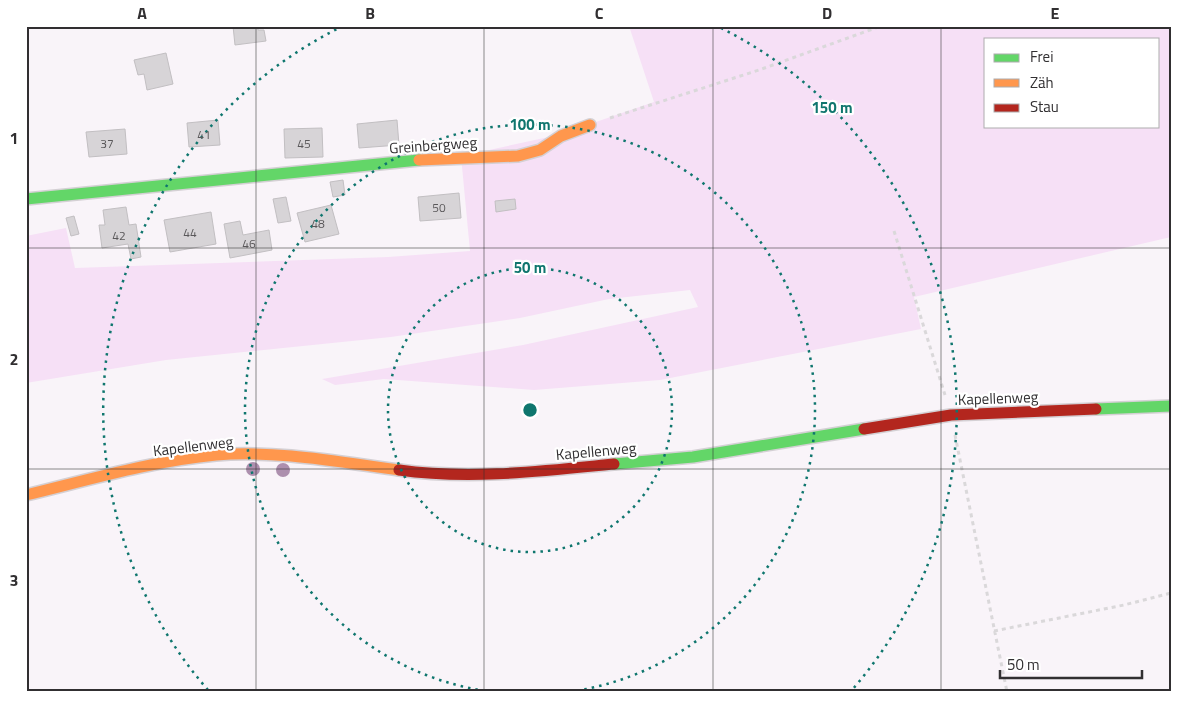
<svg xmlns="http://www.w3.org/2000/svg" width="1197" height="718" font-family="'Titillium Web',sans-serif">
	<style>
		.green { fill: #f6e0f6; fill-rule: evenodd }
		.building { fill: #d7d4d7; stroke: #c2bfc2 }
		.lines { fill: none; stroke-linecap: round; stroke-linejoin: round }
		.fast-casing { stroke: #d4d0d4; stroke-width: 14 }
		.slow-casing { stroke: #d4d0d4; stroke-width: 14 }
		.jam-casing { stroke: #d4d0d4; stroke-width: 14 }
		.path { stroke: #dad8da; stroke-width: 3; stroke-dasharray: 4 4; stroke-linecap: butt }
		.fast { stroke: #63d668; stroke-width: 11 }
		.slow { stroke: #ff974d; stroke-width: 11 }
		.jam { stroke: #b3261e; stroke-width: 11 }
		.tree { fill: #ad8fae }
		.grid { fill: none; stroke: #312f31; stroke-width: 1; stroke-opacity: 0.55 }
		.ring { fill: none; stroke: #0f766e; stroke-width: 2.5; stroke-dasharray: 2.5 5 }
		.labels { text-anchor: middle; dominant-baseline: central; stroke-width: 4.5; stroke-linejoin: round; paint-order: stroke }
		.number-label { font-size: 12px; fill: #5a585a }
		.street-label { font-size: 15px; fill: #312f31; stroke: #fff }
		.centre { fill: #0f766e; stroke: #fff; stroke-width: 2.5 }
		.ring-label { font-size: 15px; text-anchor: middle; font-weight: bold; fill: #0f766e; stroke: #fff; stroke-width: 4.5; stroke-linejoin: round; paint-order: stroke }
		.neatline { fill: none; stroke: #312f31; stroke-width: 2 }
		.grid-label { font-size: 16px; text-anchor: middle; font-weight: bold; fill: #312f31 }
	</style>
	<rect width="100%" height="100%" fill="#f9f4f9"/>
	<path class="green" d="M 629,26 L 1171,26 L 1171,237 L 914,297 L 921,329 L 660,380 L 534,390 L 384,379 L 335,385 L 322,379 L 523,345 L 698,307 L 690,290 L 609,299 L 520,318 L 391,337 L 166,360 L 26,383 L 26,236 L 66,228 L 75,268 L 388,257 L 470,251 L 461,156 L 558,135 L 654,102 ZM 986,39 L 1158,39 L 1158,126 L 986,126 Z"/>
	<path class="building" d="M 233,26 L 258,26 L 258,30 L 264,30 L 266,41 L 235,45 Z
		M 166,53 L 173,84 L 147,90 L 144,74 L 138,75 L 134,60 Z
		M 218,120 L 220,145 L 189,147 L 187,123 Z
		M 397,120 L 399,145 L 359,148 L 357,124 Z
		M 322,128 L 323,157 L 285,158 L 284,129 Z
		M 125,129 L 127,154 L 89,157 L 86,132 Z
		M 343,180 L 345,195 L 333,197 L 330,182 Z
		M 459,193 L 461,218 L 420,221 L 418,197 Z
		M 286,197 L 291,221 L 278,223 L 273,199 Z
		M 515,199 L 516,209 L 496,212 L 495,201 Z
		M 331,205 L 339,234 L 305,242 L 297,213 Z
		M 126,207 L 129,225 L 136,224 L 141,257 L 131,259 L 128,244 L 102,248 L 99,225 L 105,225 L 103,210 Z
		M 211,212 L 216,244 L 170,252 L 164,220 Z
		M 74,216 L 79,234 L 71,236 L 66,218 Z
		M 240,221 L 243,235 L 269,230 L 272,250 L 230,258 L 224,224 Z"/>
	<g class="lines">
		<defs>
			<path id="fast" d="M 26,199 L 419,160
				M 1096,409 L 1171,406
				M 614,464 L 693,457 L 864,429"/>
			<path id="slow" d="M 419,160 L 518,156 L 540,150 L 561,136 L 590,125
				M 26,495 C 88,480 152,461 216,455 C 277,450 339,462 399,470"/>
			<path id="jam" d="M 864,429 L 951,415 L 1096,409
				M 399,470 C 470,480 543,471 614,464"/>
		</defs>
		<use href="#fast" class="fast-casing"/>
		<use href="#slow" class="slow-casing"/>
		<use href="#jam" class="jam-casing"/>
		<path class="path" d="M 610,118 L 759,70 L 881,26
			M 894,231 L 945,395
			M 955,435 L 1007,692
			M 994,631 L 1124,605 L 1171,593"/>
		<use href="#fast" class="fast"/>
		<use href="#slow" class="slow"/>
		<use href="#jam" class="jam"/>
	</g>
	<g class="tree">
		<circle cx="253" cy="469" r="7"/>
		<circle cx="283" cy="470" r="7"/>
	</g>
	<path class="grid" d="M 256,26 L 256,692M 484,26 L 484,692M 713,26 L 713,692M 941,26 L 941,692M 26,248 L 1171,248M 26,469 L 1171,469"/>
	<g class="ring">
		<circle cx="530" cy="410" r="142"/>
		<path d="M485 691A285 285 0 1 1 575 691"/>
		<path d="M208 690A427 427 0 0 1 339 28M721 28A427 427 0 0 1 852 690"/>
	</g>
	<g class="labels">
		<g class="number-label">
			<text x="204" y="134">41</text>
			<text x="107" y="143">37</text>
			<text x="304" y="143">45</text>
			<text x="439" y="207">50</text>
			<text x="318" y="223">48</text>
			<text x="190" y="232">44</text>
			<text x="119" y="235">42</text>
			<text x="249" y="243">46</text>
		</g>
		<g class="street-label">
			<text transform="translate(433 145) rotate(-4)">Greinbergweg</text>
			<text transform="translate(998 398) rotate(-2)">Kapellenweg</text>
			<text transform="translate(193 446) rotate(-7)">Kapellenweg</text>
			<text transform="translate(596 451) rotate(-5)">Kapellenweg</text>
		</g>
	</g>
	<circle cx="530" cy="410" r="8" class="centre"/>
	<g class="ring-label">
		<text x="832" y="113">150 m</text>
		<text x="530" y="130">100 m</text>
		<text x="530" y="273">50 m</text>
	</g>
	<rect width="1197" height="718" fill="none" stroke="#ffffff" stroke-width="55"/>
	<rect x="984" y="38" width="175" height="90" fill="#ffffff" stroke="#adacad"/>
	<rect x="994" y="54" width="25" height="8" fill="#63d668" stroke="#adacad"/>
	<text x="1030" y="62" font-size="15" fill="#312f31">Frei</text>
	<rect x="994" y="79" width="25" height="8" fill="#ff974d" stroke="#adacad"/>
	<text x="1030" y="88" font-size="15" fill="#312f31">Zäh</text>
	<rect x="994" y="104" width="25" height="8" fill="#b3261e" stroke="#adacad"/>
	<text x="1030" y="112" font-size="15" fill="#312f31">Stau</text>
	<path d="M1000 670v8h142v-8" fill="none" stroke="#312f31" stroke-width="2.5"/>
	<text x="1007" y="670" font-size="15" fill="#312f31" stroke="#ffffff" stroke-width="4" paint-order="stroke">50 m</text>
	<rect x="28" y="28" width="1142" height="662" class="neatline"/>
	<g class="grid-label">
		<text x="142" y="19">A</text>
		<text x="370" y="19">B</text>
		<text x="599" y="19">C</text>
		<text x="827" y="19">D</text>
		<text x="1055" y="19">E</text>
		<text x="14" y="144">1</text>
		<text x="14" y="365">2</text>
		<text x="14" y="586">3</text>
	</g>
</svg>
